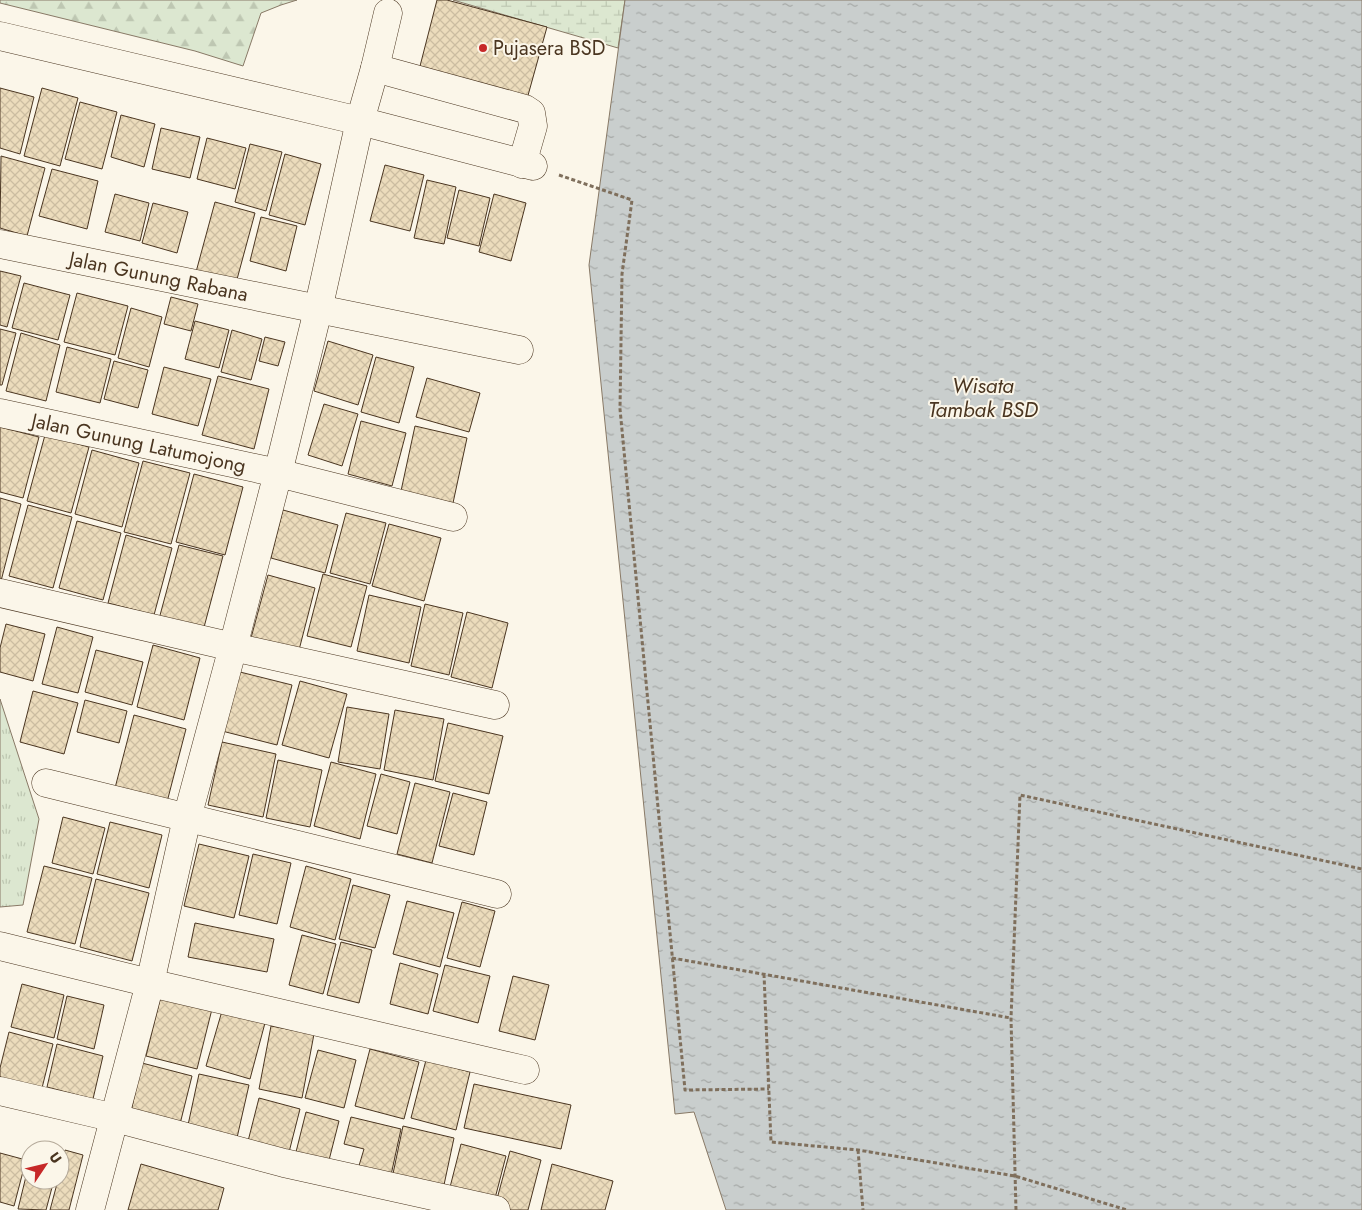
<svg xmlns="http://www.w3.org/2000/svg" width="1362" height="1210" font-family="Jost,sans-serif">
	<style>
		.grass { fill: url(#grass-tufts); stroke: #887966 }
		.forest { fill: url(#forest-firs); stroke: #887966 }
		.wetland { fill: url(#wetland-marsh); stroke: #887966 }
		.water { fill: url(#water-ripples); stroke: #887966 }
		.building { fill: url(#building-cross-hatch); stroke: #4a3520 }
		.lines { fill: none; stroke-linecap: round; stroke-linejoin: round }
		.minor-casing { stroke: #4a3520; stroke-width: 29 }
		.path { stroke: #7f6f5c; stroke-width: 3; stroke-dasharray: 4 2.5; stroke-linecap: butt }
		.minor { stroke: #fbf6e9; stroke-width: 28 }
		.poi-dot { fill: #c62828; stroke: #fbf6e9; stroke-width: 2 }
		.labels { text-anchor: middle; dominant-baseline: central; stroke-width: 4; stroke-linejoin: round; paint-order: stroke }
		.poi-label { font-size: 20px; fill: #4a3520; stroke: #fbf6e9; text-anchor: start }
		.street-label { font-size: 20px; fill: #4a3520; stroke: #fbf6e9 }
		.water-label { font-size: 21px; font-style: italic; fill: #4a3520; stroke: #fbf6e9 }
	</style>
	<defs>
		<pattern id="grass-tufts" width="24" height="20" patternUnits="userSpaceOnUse" patternTransform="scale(1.25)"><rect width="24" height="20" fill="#dce7d0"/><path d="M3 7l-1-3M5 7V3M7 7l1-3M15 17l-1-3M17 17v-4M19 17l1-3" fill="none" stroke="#bec7b2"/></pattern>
		<pattern id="forest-firs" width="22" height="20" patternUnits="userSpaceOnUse" patternTransform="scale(1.25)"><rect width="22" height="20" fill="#dce7d0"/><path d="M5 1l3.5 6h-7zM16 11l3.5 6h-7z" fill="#bec7b2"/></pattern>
		<pattern id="wetland-marsh" width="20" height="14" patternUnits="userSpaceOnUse" patternTransform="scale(1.25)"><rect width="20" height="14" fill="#dce7d0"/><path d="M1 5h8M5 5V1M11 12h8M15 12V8" fill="none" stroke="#bec7b2"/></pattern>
		<pattern id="water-ripples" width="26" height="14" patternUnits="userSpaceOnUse" patternTransform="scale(1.25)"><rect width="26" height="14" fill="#c9cecd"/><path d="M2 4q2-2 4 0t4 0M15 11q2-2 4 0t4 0" fill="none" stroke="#a5a8a6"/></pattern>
		<pattern id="building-cross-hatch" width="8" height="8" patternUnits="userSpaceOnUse" patternTransform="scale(1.25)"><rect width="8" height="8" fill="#ecdcbc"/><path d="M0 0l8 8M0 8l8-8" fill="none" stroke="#ccbda1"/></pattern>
	</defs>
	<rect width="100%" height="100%" fill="#fbf6e9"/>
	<path class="grass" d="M 0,699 L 39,819 L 23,905 L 0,907 Z"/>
	<path class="forest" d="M 0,0 L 297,0 L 281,5 L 261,13 L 243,66 L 195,51 L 0,3 Z"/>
	<path class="wetland" d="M 453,0 L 625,0 L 618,48 Z"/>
	<path class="water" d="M 625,0 L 1362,0 L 1362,1210 L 726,1210 L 694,1112 L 675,1114 L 589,265 Z"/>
	<path class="building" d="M 437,0 L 447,0 L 547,27 L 527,99 L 419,70 Z
		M 0,88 L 34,97 L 20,154 L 0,148 Z
		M 42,88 L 78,98 L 60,166 L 24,156 Z
		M 80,102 L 117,112 L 102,169 L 65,159 Z
		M 121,115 L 155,124 L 144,167 L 111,157 Z
		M 161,128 L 200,137 L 190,178 L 152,169 Z
		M 207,138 L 246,148 L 235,189 L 197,179 Z
		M 250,144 L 282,152 L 266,211 L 235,202 Z
		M 285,154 L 321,164 L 305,225 L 269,215 Z
		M 1,156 L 45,168 L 27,236 L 0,228 Z
		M 385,165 L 424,175 L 410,231 L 370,221 Z
		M 52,169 L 98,181 L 87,229 L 39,216 Z
		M 427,180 L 456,187 L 444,244 L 414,238 Z
		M 459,190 L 490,198 L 479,246 L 447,238 Z
		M 115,194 L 149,203 L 140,241 L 105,232 Z
		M 494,194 L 526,203 L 511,261 L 479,252 Z
		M 215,202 L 255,213 L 236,283 L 196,272 Z
		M 153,203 L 188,212 L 177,253 L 142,243 Z
		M 261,217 L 297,226 L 286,271 L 250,261 Z
		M 0,271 L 21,276 L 7,327 L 0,325 Z
		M 24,283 L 70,295 L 58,340 L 12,328 Z
		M 77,293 L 128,306 L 115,355 L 64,342 Z
		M 171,297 L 198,304 L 191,331 L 164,324 Z
		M 131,308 L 162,317 L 149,367 L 118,358 Z
		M 195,321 L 229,330 L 219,368 L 185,359 Z
		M 0,329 L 16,333 L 2,385 L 0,385 Z
		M 232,330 L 262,339 L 251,380 L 221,372 Z
		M 21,333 L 60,345 L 46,401 L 6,391 Z
		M 265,337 L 285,342 L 278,366 L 259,361 Z
		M 328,341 L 373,355 L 358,405 L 314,391 Z
		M 67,347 L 111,359 L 100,403 L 56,392 Z
		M 376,357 L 414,367 L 399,423 L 361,412 Z
		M 114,361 L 148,370 L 138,408 L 104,399 Z
		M 164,367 L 211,379 L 198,426 L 152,414 Z
		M 218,376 L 269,389 L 254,449 L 202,435 Z
		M 427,378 L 480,393 L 469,432 L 416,417 Z
		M 324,404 L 358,414 L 342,466 L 308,455 Z
		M 361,421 L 406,433 L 392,486 L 348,474 Z
		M 415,426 L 467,438 L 453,503 L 401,491 Z
		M 0,427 L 39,437 L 23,498 L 0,492 Z
		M 45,435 L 89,447 L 71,513 L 27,501 Z
		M 92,450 L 139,463 L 122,527 L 75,514 Z
		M 143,461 L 190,473 L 171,544 L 124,532 Z
		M 194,474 L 243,487 L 225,555 L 176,542 Z
		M 0,498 L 21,504 L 1,581 L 0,581 Z
		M 28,505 L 72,517 L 53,588 L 9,576 Z
		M 283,510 L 338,525 L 325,573 L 271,558 Z
		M 346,513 L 386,523 L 370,584 L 330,573 Z
		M 77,521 L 121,533 L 103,600 L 59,588 Z
		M 389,524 L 441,538 L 424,601 L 372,586 Z
		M 126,535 L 172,548 L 154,615 L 108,603 Z
		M 179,545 L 223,556 L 203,631 L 159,619 Z
		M 323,574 L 367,586 L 351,647 L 307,636 Z
		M 268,575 L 315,588 L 299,650 L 251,638 Z
		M 369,595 L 421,607 L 409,663 L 357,651 Z
		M 425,604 L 463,613 L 449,675 L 411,666 Z
		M 467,612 L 508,623 L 492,688 L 451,677 Z
		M 6,624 L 45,634 L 33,681 L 0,672 L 0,648 Z
		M 57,627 L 93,637 L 78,693 L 42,684 Z
		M 153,645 L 200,658 L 184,720 L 137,707 Z
		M 96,650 L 143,662 L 132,705 L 85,692 Z
		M 236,671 L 292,685 L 277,745 L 222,731 Z
		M 300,681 L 347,694 L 329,758 L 282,745 Z
		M 33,691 L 78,703 L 64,754 L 20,742 Z
		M 85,700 L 127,711 L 119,743 L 77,732 Z
		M 347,707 L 389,714 L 380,769 L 338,762 Z
		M 395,710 L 444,719 L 433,780 L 384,770 Z
		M 134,715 L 186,729 L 167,802 L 115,788 Z
		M 448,723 L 503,736 L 489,794 L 435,781 Z
		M 222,742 L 276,754 L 263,817 L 208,805 Z
		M 278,760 L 322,770 L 310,827 L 266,818 Z
		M 331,762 L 376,774 L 360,839 L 314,826 Z
		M 381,774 L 410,782 L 397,834 L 367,826 Z
		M 415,783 L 450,792 L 432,863 L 397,854 Z
		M 453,793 L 487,802 L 474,855 L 439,846 Z
		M 63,817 L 105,828 L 93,874 L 52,863 Z
		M 110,822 L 162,835 L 149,888 L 97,874 Z
		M 199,844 L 249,856 L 234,918 L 184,906 Z
		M 253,854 L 291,863 L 277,924 L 239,915 Z
		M 44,866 L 92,878 L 75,944 L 27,932 Z
		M 306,866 L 351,879 L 335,940 L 290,927 Z
		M 96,879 L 149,893 L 132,961 L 80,947 Z
		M 353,885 L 390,895 L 375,948 L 339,939 Z
		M 407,901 L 454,913 L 440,967 L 393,954 Z
		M 462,902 L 495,911 L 480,967 L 447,958 Z
		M 195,923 L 274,939 L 267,972 L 188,957 Z
		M 302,935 L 336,944 L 323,994 L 289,985 Z
		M 341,942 L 372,950 L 359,1003 L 327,995 Z
		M 400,963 L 438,974 L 428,1014 L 390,1004 Z
		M 445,965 L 490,976 L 478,1023 L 433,1011 Z
		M 513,976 L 549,985 L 535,1040 L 499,1031 Z
		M 22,984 L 64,995 L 54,1038 L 11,1027 Z
		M 162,992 L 213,1005 L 197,1069 L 146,1056 Z
		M 67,996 L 104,1005 L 94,1049 L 57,1039 Z
		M 222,1011 L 265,1023 L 250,1079 L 206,1066 Z
		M 271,1026 L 314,1034 L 302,1098 L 259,1089 Z
		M 9,1032 L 53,1044 L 42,1088 L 0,1077 L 0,1068 Z
		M 57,1044 L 103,1056 L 93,1099 L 47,1087 Z
		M 370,1049 L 419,1062 L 404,1119 L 355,1106 Z
		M 318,1050 L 356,1060 L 344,1108 L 305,1098 Z
		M 426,1060 L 470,1072 L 456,1130 L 411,1118 Z
		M 142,1063 L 192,1076 L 178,1132 L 129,1120 Z
		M 199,1074 L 249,1085 L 234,1151 L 185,1139 Z
		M 474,1084 L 571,1105 L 561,1149 L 464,1128 Z
		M 259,1098 L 300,1109 L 286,1164 L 245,1153 Z
		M 306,1112 L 339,1121 L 327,1168 L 294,1160 Z
		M 351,1117 L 401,1129 L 388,1189 L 355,1179 L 364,1149 L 344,1144 Z
		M 403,1126 L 454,1138 L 441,1199 L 390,1188 Z
		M 461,1144 L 506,1156 L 492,1210 L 446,1203 Z
		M 65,1150 L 83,1155 L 69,1210 L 50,1210 L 58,1180 L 60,1180 L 60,1170 Z
		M 510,1151 L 541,1160 L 528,1210 L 494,1210 Z
		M 0,1153 L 26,1160 L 14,1206 L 0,1202 Z
		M 30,1160 L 30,1180 L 54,1180 L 46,1210 L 18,1209 Z
		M 141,1164 L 224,1188 L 218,1210 L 128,1210 Z
		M 552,1164 L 613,1181 L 605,1210 L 541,1210 Z"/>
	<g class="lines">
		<defs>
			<g id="minor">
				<path d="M 0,36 L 360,121 L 533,166"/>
				<path d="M 375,68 L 525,109 L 531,113 L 533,126 L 522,164"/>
				<path id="s1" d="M 0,244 L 519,350"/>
				<path id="s2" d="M 0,413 L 278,473 L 453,517"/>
				<path d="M 0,593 L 233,647 L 495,705"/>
				<path d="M 46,783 L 497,894"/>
				<path d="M 0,946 L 150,983 L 525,1070"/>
				<path d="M 0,1091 L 115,1118 L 284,1163 L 496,1210"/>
				<path d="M 90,1210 L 150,983 L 187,818 L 233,647 L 278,473 L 318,310 L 360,121 L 375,68 L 388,13"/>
			</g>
		</defs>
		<use href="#minor" class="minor-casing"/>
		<path class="path" d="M 559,175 L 632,200 L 622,274 L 620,409 L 685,1090 L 769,1089
			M 672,958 L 1011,1018
			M 764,974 L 771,1142 L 858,1150 L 1015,1176 L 1127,1210
			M 858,1150 L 863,1210
			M 1016,1210 L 1011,1018 L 1020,795 L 1362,869"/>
		<use href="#minor" class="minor"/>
	</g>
	<circle class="poi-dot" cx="483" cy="48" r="5"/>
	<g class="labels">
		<g class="poi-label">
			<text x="493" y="48">Pujasera BSD</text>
		</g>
		<g class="street-label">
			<text stroke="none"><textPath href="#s1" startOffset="162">Jalan Gunung Rabana</textPath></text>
			<text stroke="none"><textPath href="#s2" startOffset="142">Jalan Gunung Latumojong</textPath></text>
		</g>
		<g class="water-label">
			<text x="983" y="386">Wisata<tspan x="983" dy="24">Tambak BSD</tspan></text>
		</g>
	</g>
	<g transform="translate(45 1165) rotate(55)"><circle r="24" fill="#fbf6e9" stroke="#b4a999"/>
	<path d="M0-4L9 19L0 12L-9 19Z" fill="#c62828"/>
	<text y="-8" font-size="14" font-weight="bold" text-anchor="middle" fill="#4a3520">U</text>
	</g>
</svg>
